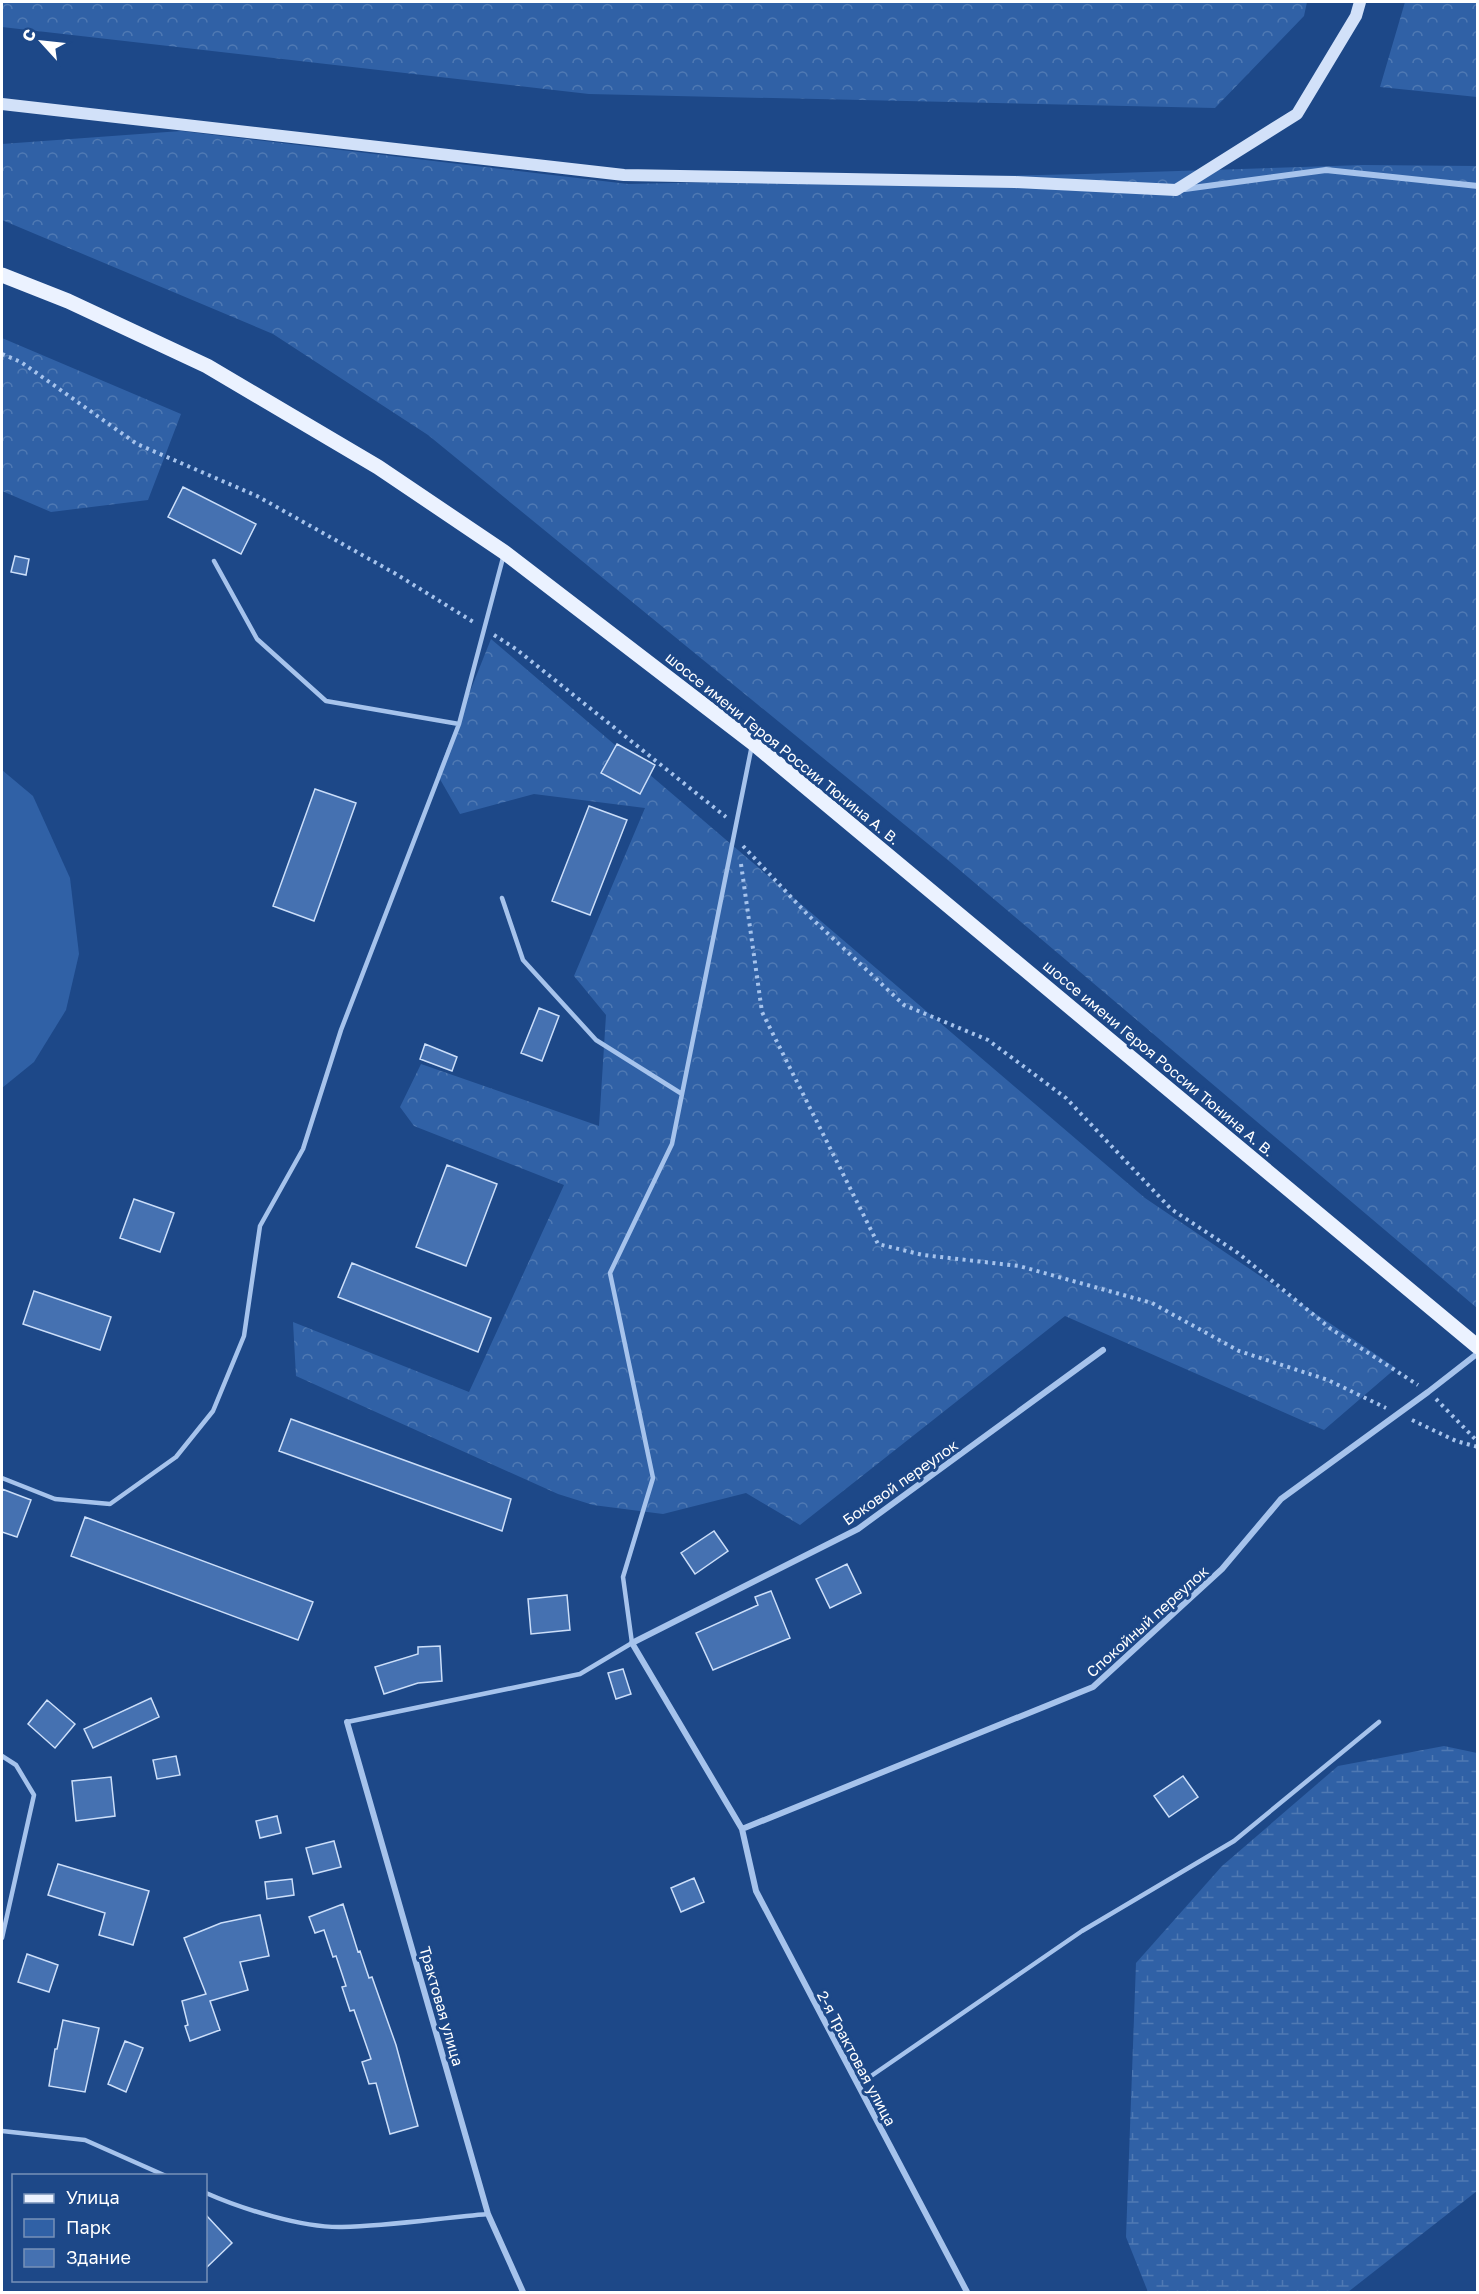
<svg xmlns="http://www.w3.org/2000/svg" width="1479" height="2294" font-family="'Golos Text',sans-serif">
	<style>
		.forest { fill: url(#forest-crowns) }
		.wetland { fill: url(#wetland-marsh) }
		.green { fill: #3061a6 }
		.building { fill: #4571b1; stroke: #cbdef9; stroke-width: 1.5 }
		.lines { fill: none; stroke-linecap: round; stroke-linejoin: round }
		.path { stroke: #a6c3ec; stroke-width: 4; stroke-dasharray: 3 4.5; stroke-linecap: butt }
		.lane { stroke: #a6c3ec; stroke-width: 4.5 }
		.street { stroke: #a6c3ec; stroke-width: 6 }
		.secondary { stroke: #d2e1f9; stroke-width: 12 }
		.primary { stroke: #ebf2ff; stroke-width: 15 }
		.labels { text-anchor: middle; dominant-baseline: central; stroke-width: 6; stroke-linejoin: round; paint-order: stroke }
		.street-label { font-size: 15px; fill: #fff; stroke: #1d4888 }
	</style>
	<defs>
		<pattern id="forest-crowns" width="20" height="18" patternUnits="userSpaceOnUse" patternTransform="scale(1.5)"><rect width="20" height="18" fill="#3061a6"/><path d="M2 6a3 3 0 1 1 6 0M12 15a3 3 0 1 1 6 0" fill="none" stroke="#4f79b3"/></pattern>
		<pattern id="wetland-marsh" width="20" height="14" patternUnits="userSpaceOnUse" patternTransform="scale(1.5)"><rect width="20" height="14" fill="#3061a6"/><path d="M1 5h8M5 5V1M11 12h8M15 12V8" fill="none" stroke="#4f79b3"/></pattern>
	</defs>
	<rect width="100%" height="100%" fill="#1d4888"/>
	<path class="forest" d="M 2,2 L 1307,2 L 1304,16 L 1215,108 L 589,94 L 2,27 Z
		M 1405,2 L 1477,2 L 1477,97 L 1380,87 Z
		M 181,131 L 628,184 L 1085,174 L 1363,165 L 1477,166 L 1477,1308 L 949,861 L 428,435 L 273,334 L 2,220 L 2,144 Z
		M 2,338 L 181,414 L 148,500 L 51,512 L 2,491 Z
		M 491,639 L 1145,1198 L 1396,1368 L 1324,1430 L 1065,1316 L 800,1525 L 746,1493 L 663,1514 L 593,1505 L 558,1494 L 296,1376 L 293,1322 L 469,1392 L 564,1185 L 414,1126 L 400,1107 L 421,1064 L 599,1126 L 606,1015 L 574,976 L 645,808 L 534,794 L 460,814 L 437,774 Z"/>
	<path class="wetland" d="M 1444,1746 L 1477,1753 L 1477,2191 L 1348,2292 L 1148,2292 L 1126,2237 L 1136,1963 L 1222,1866 L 1338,1766 Z"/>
	<path class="green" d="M 2,770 L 33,796 L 70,878 L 79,954 L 66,1010 L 34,1062 L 2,1088 Z"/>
	<path class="building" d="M 183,487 L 256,524 L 241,554 L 168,517 Z
		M 15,556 L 29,559 L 26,575 L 11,572 Z
		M 617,744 L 655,765 L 640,794 L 601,773 Z
		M 315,789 L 356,803 L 314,921 L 273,906 Z
		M 589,806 L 627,820 L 590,915 L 552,901 Z
		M 539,1008 L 559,1016 L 542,1061 L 521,1053 Z
		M 425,1044 L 457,1057 L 452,1071 L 420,1059 Z
		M 447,1165 L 497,1184 L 466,1266 L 416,1247 Z
		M 134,1199 L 174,1213 L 160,1252 L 120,1238 Z
		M 352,1263 L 491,1318 L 478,1352 L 338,1297 Z
		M 34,1291 L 111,1317 L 100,1350 L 23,1324 Z
		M 291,1419 L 511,1499 L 502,1531 L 279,1451 Z
		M 2,1489 L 31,1500 L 17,1537 L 2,1532 Z
		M 85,1517 L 313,1602 L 298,1640 L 71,1556 Z
		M 714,1531 L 728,1551 L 695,1574 L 681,1553 Z
		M 847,1564 L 861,1593 L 830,1608 L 816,1579 Z
		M 771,1591 L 790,1638 L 713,1670 L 696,1633 L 758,1605 L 755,1597 Z
		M 567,1595 L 570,1630 L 531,1634 L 528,1599 Z
		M 440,1646 L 442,1681 L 418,1683 L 384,1694 L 375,1667 L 418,1654 L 418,1647 Z
		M 623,1669 L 631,1694 L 616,1699 L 608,1673 Z
		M 151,1698 L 159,1717 L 93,1748 L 84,1729 Z
		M 47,1700 L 75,1724 L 55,1748 L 28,1724 Z
		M 176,1756 L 180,1775 L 157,1779 L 153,1760 Z
		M 1183,1776 L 1198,1797 L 1169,1817 L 1154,1796 Z
		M 111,1777 L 115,1816 L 76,1821 L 72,1781 Z
		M 277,1816 L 281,1833 L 260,1838 L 256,1821 Z
		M 334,1841 L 341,1867 L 313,1874 L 306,1848 Z
		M 58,1864 L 149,1891 L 133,1945 L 99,1935 L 105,1913 L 48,1895 Z
		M 694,1878 L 704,1902 L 681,1912 L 671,1888 Z
		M 292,1879 L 294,1895 L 267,1899 L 265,1882 Z
		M 343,1904 L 358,1952 L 360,1951 L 369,1978 L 372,1977 L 396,2045 L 418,2126 L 390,2134 L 376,2083 L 369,2084 L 362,2062 L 371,2059 L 354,2010 L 350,2011 L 342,1987 L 346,1986 L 336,1956 L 333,1957 L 324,1930 L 315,1933 L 309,1917 Z
		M 260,1915 L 269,1956 L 240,1962 L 248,1990 L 210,2001 L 220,2030 L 190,2041 L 185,2026 L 188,2025 L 182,2001 L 206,1994 L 184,1938 L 221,1923 Z
		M 27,1954 L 58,1965 L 49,1992 L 18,1982 Z
		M 63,2020 L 99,2028 L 85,2092 L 49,2086 L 55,2049 L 57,2049 Z
		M 125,2041 L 143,2048 L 126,2092 L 108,2084 Z
		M 206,2215 L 232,2243 L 206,2268 Z"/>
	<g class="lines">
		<path class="path" d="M 2,354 L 21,362 L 137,444 L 257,496 L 396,574 L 475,623
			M 494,635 L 516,649 L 726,817
			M 743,846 L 808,915 L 904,1005 L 988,1040 L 1066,1098 L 1171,1209 L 1238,1253 L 1331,1329 L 1418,1385
			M 741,864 L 762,1012 L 878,1244 L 923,1255 L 1019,1266 L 1152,1303 L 1239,1351 L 1328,1380 L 1386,1408
			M 1436,1399 L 1478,1442
			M 1412,1420 L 1456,1441 L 1478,1447"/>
		<path class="lane" d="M 214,561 L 257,639 L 326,701 L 459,724 L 504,554
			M 502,898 L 523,960 L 596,1040 L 682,1094
			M 2,1478 L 55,1499 L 110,1504 L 176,1457 L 213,1411 L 244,1336 L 260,1226 L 303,1149 L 341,1030 L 459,724
			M 347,1722 L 580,1674 L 632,1643 L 623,1577 L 653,1478 L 610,1273 L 672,1144 L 752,745
			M 2,1756 L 16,1765 L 34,1795 L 2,1938
			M 858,2085 L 1082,1931 L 1234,1841 L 1379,1722
			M 2,2131 L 85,2140 L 166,2176
			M 206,2193 C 242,2209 303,2228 342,2227 C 391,2226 440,2218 488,2214"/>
		<path class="street" d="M 1185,189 L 1326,170 L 1478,186
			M 347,1722 L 488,2214 L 523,2292
			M 742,1829 L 1093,1687 L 1222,1569 L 1281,1499 L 1428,1392 L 1478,1353
			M 967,2292 L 756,1891 L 742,1829 L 632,1643 L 858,1529 L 1103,1350"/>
		<path class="secondary" d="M 2,104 L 624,175 L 1015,182 L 1176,190 L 1297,114 L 1356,16 L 1360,2"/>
		<path class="primary" d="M 2,275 L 68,301 L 207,366 L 378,467 L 504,552 L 753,743 L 1478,1347"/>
	</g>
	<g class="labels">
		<g class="street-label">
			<text transform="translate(783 748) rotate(39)">шоссе имени Героя России Тюнина А. В.</text>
			<text transform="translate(1159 1058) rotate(40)">шоссе имени Героя России Тюнина А. В.</text>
			<text transform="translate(900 1482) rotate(-35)">Боковой переулок</text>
			<text transform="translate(1147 1621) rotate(-42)">Спокойный переулок</text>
			<text transform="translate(442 2006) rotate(74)">Трактовая улица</text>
			<text transform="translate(857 2058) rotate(62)">2-я Трактовая улица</text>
		</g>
	</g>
	<rect width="1479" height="2294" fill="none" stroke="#ffffff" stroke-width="6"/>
	<rect x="12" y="2174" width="195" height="108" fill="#1d4888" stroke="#7791b8" stroke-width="1.5"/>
	<rect x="24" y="2194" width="30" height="9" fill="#ebf2ff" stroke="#7791b8" stroke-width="1.5"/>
	<text x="66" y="2204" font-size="18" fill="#ffffff">Улица</text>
	<rect x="24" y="2219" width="30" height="18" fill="#3061a6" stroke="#7791b8" stroke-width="1.5"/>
	<text x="66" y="2234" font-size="18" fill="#ffffff">Парк</text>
	<rect x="24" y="2249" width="30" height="18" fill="#4571b1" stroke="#7791b8" stroke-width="1.5"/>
	<text x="66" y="2264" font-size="18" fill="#ffffff">Здание</text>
	<g transform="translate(42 42) rotate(297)" stroke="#1d4888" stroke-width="4.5" paint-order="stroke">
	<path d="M0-4.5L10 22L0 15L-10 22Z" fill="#ffffff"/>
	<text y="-9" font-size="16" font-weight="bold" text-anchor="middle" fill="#ffffff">С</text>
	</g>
</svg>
